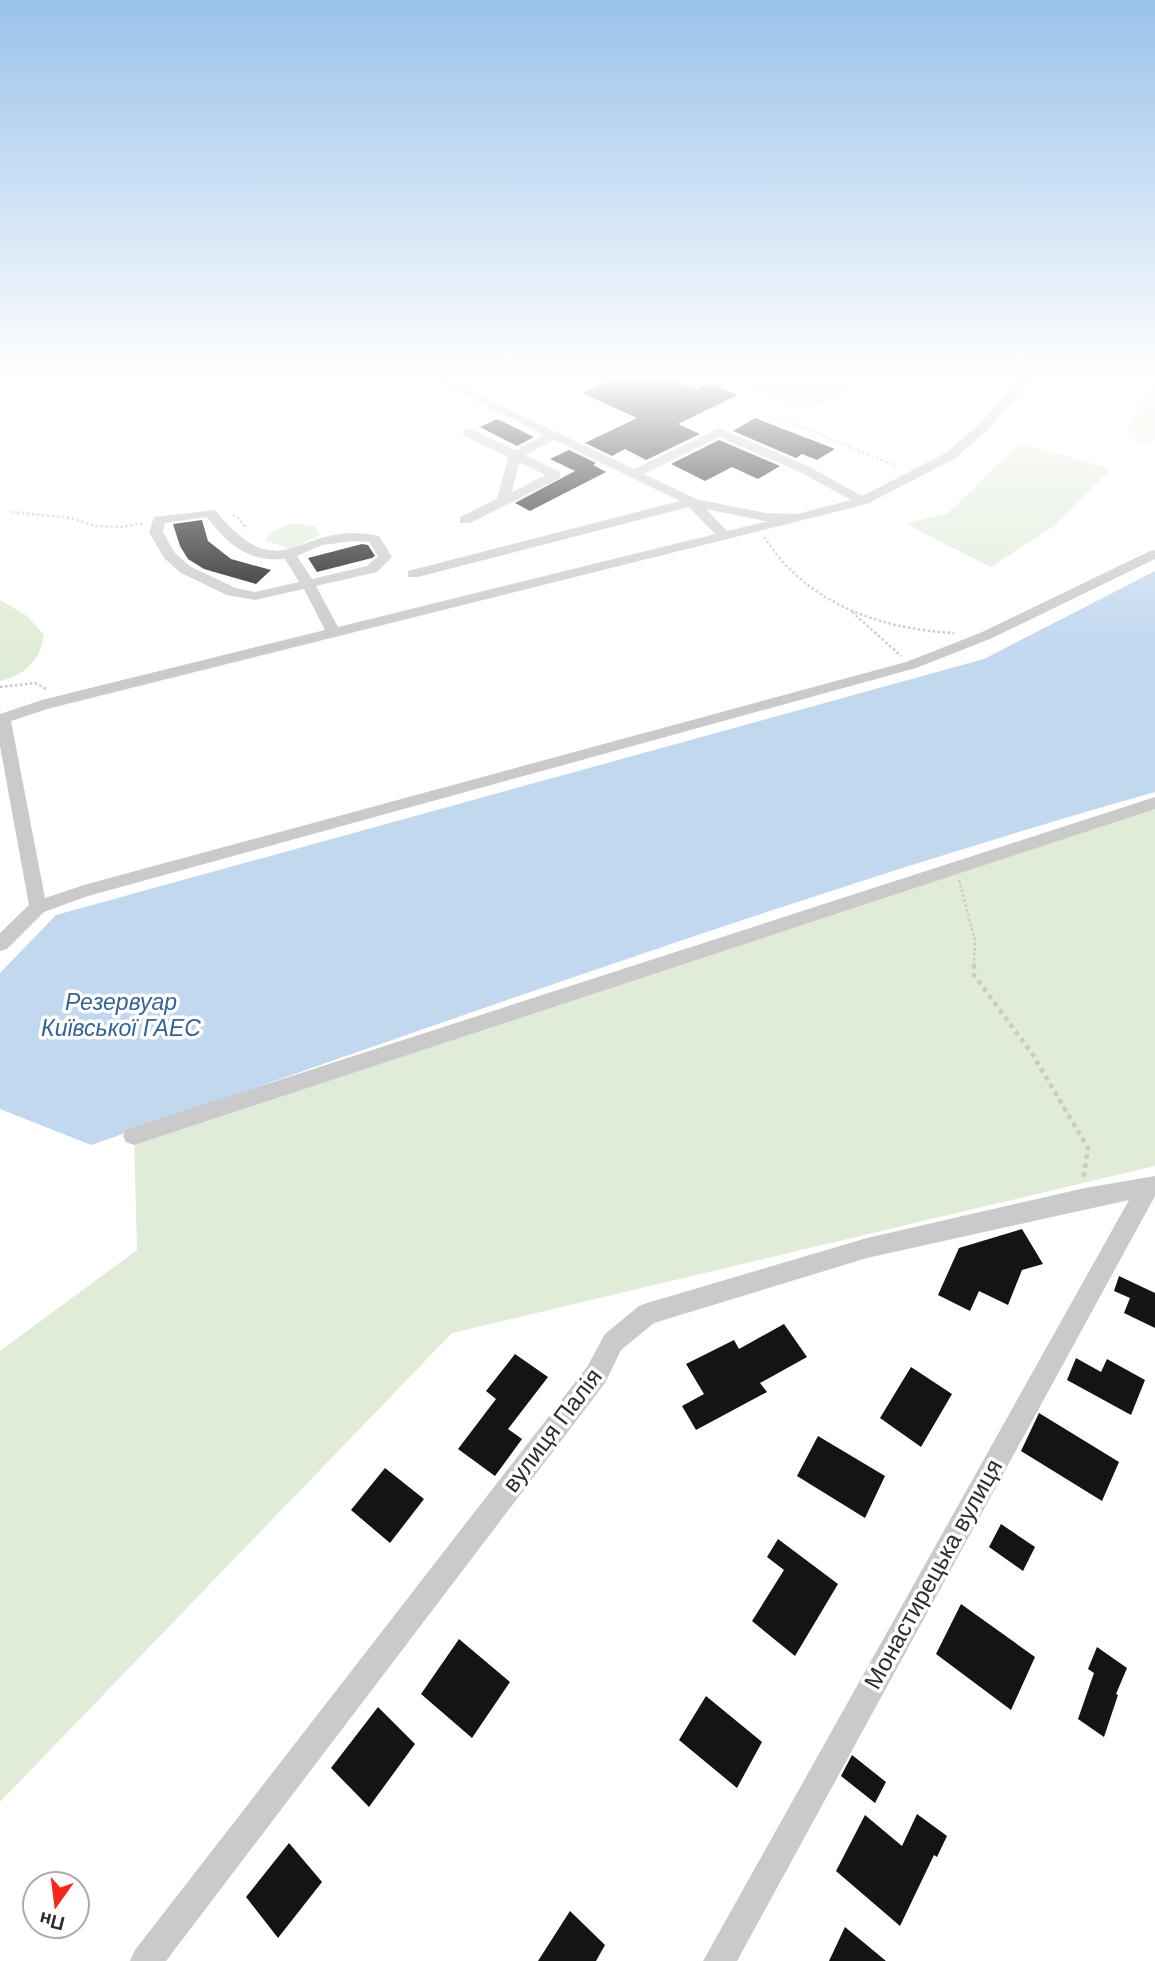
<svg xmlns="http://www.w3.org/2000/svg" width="1155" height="1961" font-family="'DM Sans',sans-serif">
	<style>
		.green { fill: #e1ecd8 }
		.water { fill: #c2d8ee }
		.building { fill: #141414 }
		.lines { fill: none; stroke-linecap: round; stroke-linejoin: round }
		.path-far1 { stroke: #cacaca; stroke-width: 2.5; stroke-dasharray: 2.5 2.5; stroke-linecap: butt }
		.path { stroke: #cacaca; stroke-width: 4.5; stroke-dasharray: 4.5 4.5; stroke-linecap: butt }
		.minor { fill: #cacaca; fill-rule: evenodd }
		.labels { text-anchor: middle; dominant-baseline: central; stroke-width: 7; stroke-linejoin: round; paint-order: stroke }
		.water-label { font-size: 23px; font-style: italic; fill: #346496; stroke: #fff }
		.near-street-label { font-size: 24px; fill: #2d2d2d; stroke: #fff }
	</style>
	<rect width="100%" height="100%" fill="#fff"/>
	<path class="green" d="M 658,375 L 876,375 L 824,403 L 782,402 L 719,376 L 694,388 Z
		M 1155,385 L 1155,440 L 1141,443 L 1127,427 Z
		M 1020,443 L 1111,469 L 1054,526 L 991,567 L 906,524 L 948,513 Z
		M 292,523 L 315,527 L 320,535 L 290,549 L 265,540 L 270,533 Z
		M 0,600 L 27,616 L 44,635 C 40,661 25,675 0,681 Z
		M 1155,803 L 1155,1166 L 452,1333 L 0,1802 L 0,1351 L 137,1250 L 134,1136 Z"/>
	<path class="water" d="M 1155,571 L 1155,792 C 796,894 444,1023 91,1145 L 0,1109 L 0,973 L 56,915 L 984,659 Z"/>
	<path class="building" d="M 622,375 L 657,375 L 696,390 L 711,383 L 738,395 L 678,424 L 700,434 L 646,460 L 625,449 L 612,456 L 585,443 L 637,418 L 582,393 Z
		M 755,418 L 835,449 L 817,460 L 802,454 L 796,458 L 733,431 Z
		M 497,419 L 534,437 L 517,446 L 480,427 Z
		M 719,440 L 780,466 L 758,479 L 732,467 L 705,481 L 671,464 Z
		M 569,450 L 596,463 L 593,465 L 606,472 L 530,511 L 515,503 L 575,471 L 550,459 Z
		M 202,520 L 208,541 L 231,559 L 271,570 L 256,584 L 204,569 L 188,559 L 180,546 L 173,524 Z
		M 362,544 L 368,545 L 375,556 L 372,558 L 317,572 L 308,558 Z
		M 1022,1229 L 1043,1264 L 1022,1270 L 1008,1305 L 979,1291 L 970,1311 L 938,1295 L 959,1248 Z
		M 1119,1276 L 1155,1293 L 1155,1328 L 1124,1313 L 1130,1298 L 1114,1291 Z
		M 784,1324 L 807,1357 L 760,1383 L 767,1392 L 696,1430 L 682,1406 L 704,1394 L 686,1364 L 734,1340 L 739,1349 Z
		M 515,1354 L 548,1377 L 508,1429 L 522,1439 L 495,1476 L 458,1449 L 496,1399 L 486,1391 Z
		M 1076,1358 L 1101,1372 L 1107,1359 L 1145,1380 L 1131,1415 L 1067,1380 Z
		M 911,1367 L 952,1394 L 921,1447 L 880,1418 Z
		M 1039,1413 L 1119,1462 L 1102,1501 L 1021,1451 Z
		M 818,1436 L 885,1476 L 865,1518 L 797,1476 Z
		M 385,1468 L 424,1499 L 390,1543 L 351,1510 Z
		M 1001,1524 L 1035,1547 L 1023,1571 L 989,1547 Z
		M 778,1539 L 838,1584 L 795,1656 L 752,1621 L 784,1570 L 767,1557 Z
		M 961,1604 L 1035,1657 L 1011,1710 L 936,1654 Z
		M 459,1639 L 510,1682 L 472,1738 L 421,1694 Z
		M 1097,1647 L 1127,1668 L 1116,1694 L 1118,1695 L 1104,1737 L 1078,1719 L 1094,1673 L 1088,1669 Z
		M 706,1696 L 762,1742 L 737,1788 L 679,1740 Z
		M 378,1707 L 415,1744 L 369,1807 L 331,1768 Z
		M 852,1755 L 886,1782 L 875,1803 L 841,1776 Z
		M 917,1814 L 947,1836 L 937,1857 L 934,1855 L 900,1926 L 836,1871 L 865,1815 L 902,1846 Z
		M 289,1843 L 322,1882 L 278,1938 L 246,1897 Z
		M 570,1911 L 605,1945 L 596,1961 L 538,1961 Z
		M 845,1927 L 886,1961 L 829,1961 Z"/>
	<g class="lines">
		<path class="path-far1" d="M 779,417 L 898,467
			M 12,512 L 71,518 L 96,526 L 121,527 L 144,523
			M 233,515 L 237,516 L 247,529
			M 764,537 C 806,603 879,629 954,633
			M 852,612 L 901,656
			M 0,687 L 35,683 L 48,690
			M 959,880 L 975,940 L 974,965"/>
		<path class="path" d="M 974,964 L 974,975 L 1033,1055 L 1088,1148 L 1083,1181"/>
		<path class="minor" d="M 424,375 L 437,375 L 634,469 L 719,428 L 808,466 L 862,496 L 946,453 L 981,423 L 1024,375 L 1036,375 L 989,429 L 954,459 L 867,504 L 47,709 L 11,721 L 45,898 L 84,885 L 906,662 L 980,633 L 1150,551 L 1155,550 L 1155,559 L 990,639 L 916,668 L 88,896 L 44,912 L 7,949 L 0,951 L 0,933 L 29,905 L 0,746 L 0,714 L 42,700 L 325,630 L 304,589 L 255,600 L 227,595 L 181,573 L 164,558 L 149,532 L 154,517 L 215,510 C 284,595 298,517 379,536 L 392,557 L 377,572 L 316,586 L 338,627 L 715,534 L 689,507 L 418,577 L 408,577 L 408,571 L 680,501 L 554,440 L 525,455 L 560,472 L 560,478 L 470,523 L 460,523 L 460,517 L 497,499 L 508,457 L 463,435 L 463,429 L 471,429 L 515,450 L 544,435 ZM 719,437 L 800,472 L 851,500 L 797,514 L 765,513 L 696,499 L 644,474 ZM 519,462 L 546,475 L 512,492 ZM 706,509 L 765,521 L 769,521 L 727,531 ZM 207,517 C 228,545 248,562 285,559 L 299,582 L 255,592 L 236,588 L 191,567 L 175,553 L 163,532 L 165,523 ZM 354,541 L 369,542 L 378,556 L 367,566 L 312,579 L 297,556 L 322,545 Z
			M 1155,797 L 1155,809 L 134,1145 L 126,1142 L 123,1136 L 126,1130 L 134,1127 Z
			M 1155,1176 L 1155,1196 L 737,1961 L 703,1961 L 1129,1200 L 867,1258 L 654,1323 L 621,1350 L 605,1383 L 166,1961 L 130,1961 L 135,1950 L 587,1367 L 605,1334 L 639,1306 L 647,1303 L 867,1238 L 1085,1188 Z"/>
	</g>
	<linearGradient id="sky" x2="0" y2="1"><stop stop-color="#99c2ea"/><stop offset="0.58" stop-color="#fff"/><stop offset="1" stop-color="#fff" stop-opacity="0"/></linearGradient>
	<rect width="1155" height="649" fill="url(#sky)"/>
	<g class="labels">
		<g class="water-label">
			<text x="121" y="1002">Резервуар<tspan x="121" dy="26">Київської ГАЕС</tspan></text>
		</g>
		<g class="near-street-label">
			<text transform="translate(552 1430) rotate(-53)">вулиця Палія</text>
			<text transform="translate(933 1574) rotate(-61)">Монастирецька вулиця</text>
		</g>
	</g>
	<g transform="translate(56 1905) rotate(194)"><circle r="33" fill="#ffffff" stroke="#ababab" stroke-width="2"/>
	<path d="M0-5L12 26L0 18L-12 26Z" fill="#f5271d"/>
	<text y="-10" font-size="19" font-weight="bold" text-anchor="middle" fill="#2d2d2d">Пн</text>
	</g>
</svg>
